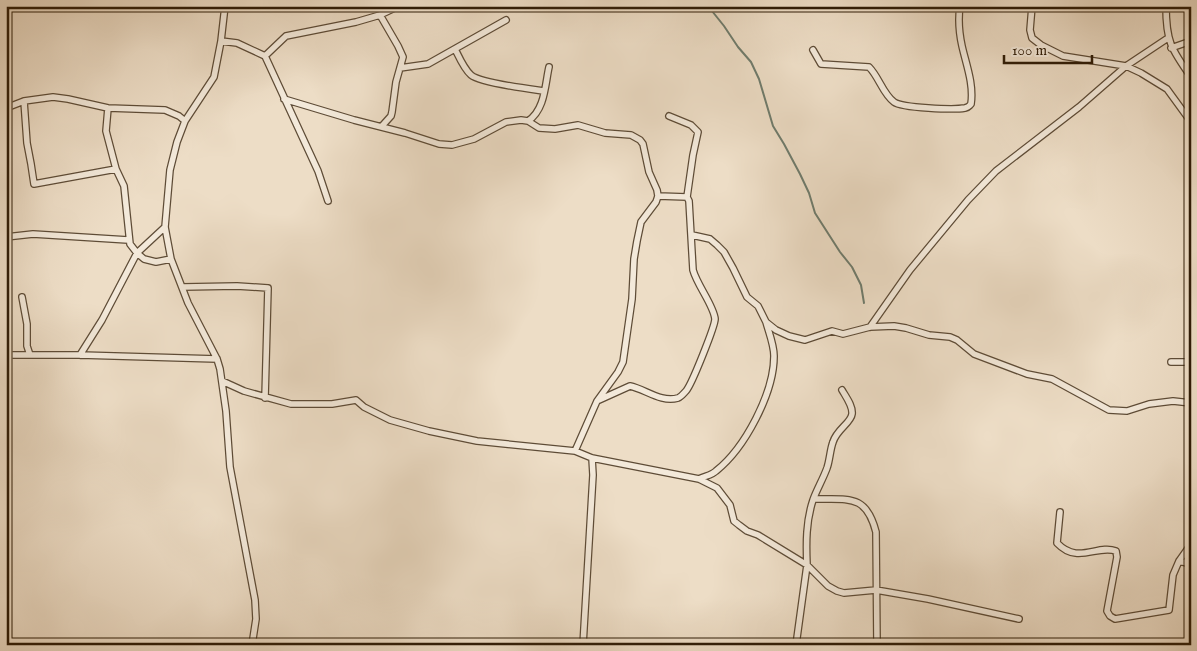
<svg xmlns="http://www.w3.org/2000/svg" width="1197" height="651" font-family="'IM FELL English',serif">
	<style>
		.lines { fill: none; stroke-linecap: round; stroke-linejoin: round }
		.stream { stroke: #6f7c6d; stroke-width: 2 }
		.minor-casing { stroke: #5e4c37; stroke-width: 8 }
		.minor { stroke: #f3e9da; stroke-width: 5.5 }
	</style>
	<rect width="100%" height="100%" fill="#edddc6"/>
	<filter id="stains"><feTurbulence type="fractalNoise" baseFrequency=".004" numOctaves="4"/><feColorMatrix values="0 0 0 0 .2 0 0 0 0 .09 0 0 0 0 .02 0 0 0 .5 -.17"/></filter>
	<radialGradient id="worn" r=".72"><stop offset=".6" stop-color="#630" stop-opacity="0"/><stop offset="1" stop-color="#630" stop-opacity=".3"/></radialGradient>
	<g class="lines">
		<path class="stream" d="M 708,6 L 724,26 L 738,47 L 751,62 L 759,79 L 773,126 L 784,144 L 800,174 L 809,193 L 815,213 L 840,252 L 852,267 L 861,285 L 864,303"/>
		<defs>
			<path id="minor" d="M 225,6 L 221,41 L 214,77 L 185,121 L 177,142 L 170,170 L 165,227 L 171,259 L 188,303 L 217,359 L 220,369 L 226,411 L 230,467 L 255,600 L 256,619 L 252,645
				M 1032,6 L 1030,30 L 1032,38 L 1041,45 L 1063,56 L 1126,66 L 1141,73 L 1167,89 L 1191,122
				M 1166,6 C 1166,41 1171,49 1191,77
				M 380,15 L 398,46 L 403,57 L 396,82 L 392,112 L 391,116 L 382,126
				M 221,41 L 237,43 L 265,56 L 286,36 L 356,22 L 380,15 L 399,6
				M 1171,48 L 1191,41
				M 455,49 C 459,57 464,69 471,75 C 480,83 530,89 544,91
				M 813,50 L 821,64 L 869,67 C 879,77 883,94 894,102 C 902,108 954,110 965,108 C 969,107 968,107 971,104 C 974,84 966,64 962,46 C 959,32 958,19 960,6
				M 265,56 L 318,171 L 328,201
				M 400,68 L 428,64 L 506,20
				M 284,99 L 354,120 L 405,133 L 439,144 L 452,145 L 474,139 L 506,122 L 521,120 L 528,121 L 539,128 L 555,129 L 578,125 L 605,133 L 631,135 L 640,140 L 643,144 L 649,172 L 657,190 L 658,196 L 656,202 L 641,222 L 637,241 L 634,259 L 632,299 L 623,362 L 618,372 L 597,401 L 575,451
				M 24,101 L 27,143 L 31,164 L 34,184 L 116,169
				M 6,108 L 24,101 L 53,97 L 68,99 L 108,108 L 165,110 L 179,116 L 185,121
				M 108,108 L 106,131 L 116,169 L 124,186 L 130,244 L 137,253 L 144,259 L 156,262 L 171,259
				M 669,116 L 691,125 L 698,132 L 693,155 L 687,197
				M 528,121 C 545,110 545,85 549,67
				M 692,235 L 710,239 L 717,245 L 724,252 L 733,268 L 747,297 L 758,306 L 766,322 L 776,330 L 789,336 L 805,340 L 832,331 L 843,334 L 870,327 L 894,326 L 906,328 L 929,335 L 950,337 L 957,340 L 974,354 L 1027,374 L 1052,379 L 1109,410 L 1127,411 L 1149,404 L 1173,401 L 1191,403
				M 6,237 L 33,234 L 128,240
				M 183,287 L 237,286 L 268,288 L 265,398
				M 22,297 L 27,324 L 27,346 L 30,355
				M 870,327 L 910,270 L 968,200 L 996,171 L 1079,107 L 1126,66 L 1168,38
				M 6,355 L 80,355 L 217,359
				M 80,355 L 102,320 L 137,253 L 165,227
				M 1171,362 L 1191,362
				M 222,381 L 244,391 L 291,404 L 332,404 L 356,400 L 364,407 L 390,420 L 429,431 L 477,441 L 575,451 L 592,458 L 699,479 L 717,488 L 730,505 L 734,521 L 739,525 L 747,531 L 758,535 L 807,565 L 796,645
				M 842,390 C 846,397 853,406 852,414 C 851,423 837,429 833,442 C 830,450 830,459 827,468 C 823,479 817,489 813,500 C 806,521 806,543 807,565 L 828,586 L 837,591 L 844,593 L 876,590 L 928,599 L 1019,619
				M 599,400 L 630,386 C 645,389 661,403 678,398 C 681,397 684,393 686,391 C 692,384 715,326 715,319 C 714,306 697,285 693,270 L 689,201 L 687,197 L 658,196
				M 699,479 C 705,476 712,475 716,471 C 745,448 774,393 774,356 C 774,345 769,333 766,322
				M 814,499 C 848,500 866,493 876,532 L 877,645
				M 1060,512 L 1057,543 C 1078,565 1097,544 1116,551 L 1117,557 L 1107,611 L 1110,616 L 1115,619 L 1169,610 L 1173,575 L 1179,561 L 1191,544
				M 1179,561 L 1191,564
				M 583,645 L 593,475 L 592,458"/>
		</defs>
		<use href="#minor" class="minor-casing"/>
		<use href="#minor" class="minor"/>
	</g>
	<rect width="1197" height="651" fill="none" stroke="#edddc6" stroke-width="25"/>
	<rect x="8" y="8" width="1182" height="636" fill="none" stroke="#2f1c07" stroke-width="2.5"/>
	<rect x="12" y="12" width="1172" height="626" fill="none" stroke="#2f1c07"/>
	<path d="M1004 55v8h88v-8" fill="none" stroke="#2f1c07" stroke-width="2.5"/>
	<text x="1012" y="55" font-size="15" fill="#2f1c07" stroke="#f3e9da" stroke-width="4" paint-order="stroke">100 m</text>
	<rect width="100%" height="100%" filter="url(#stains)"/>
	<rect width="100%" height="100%" fill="url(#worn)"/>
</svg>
